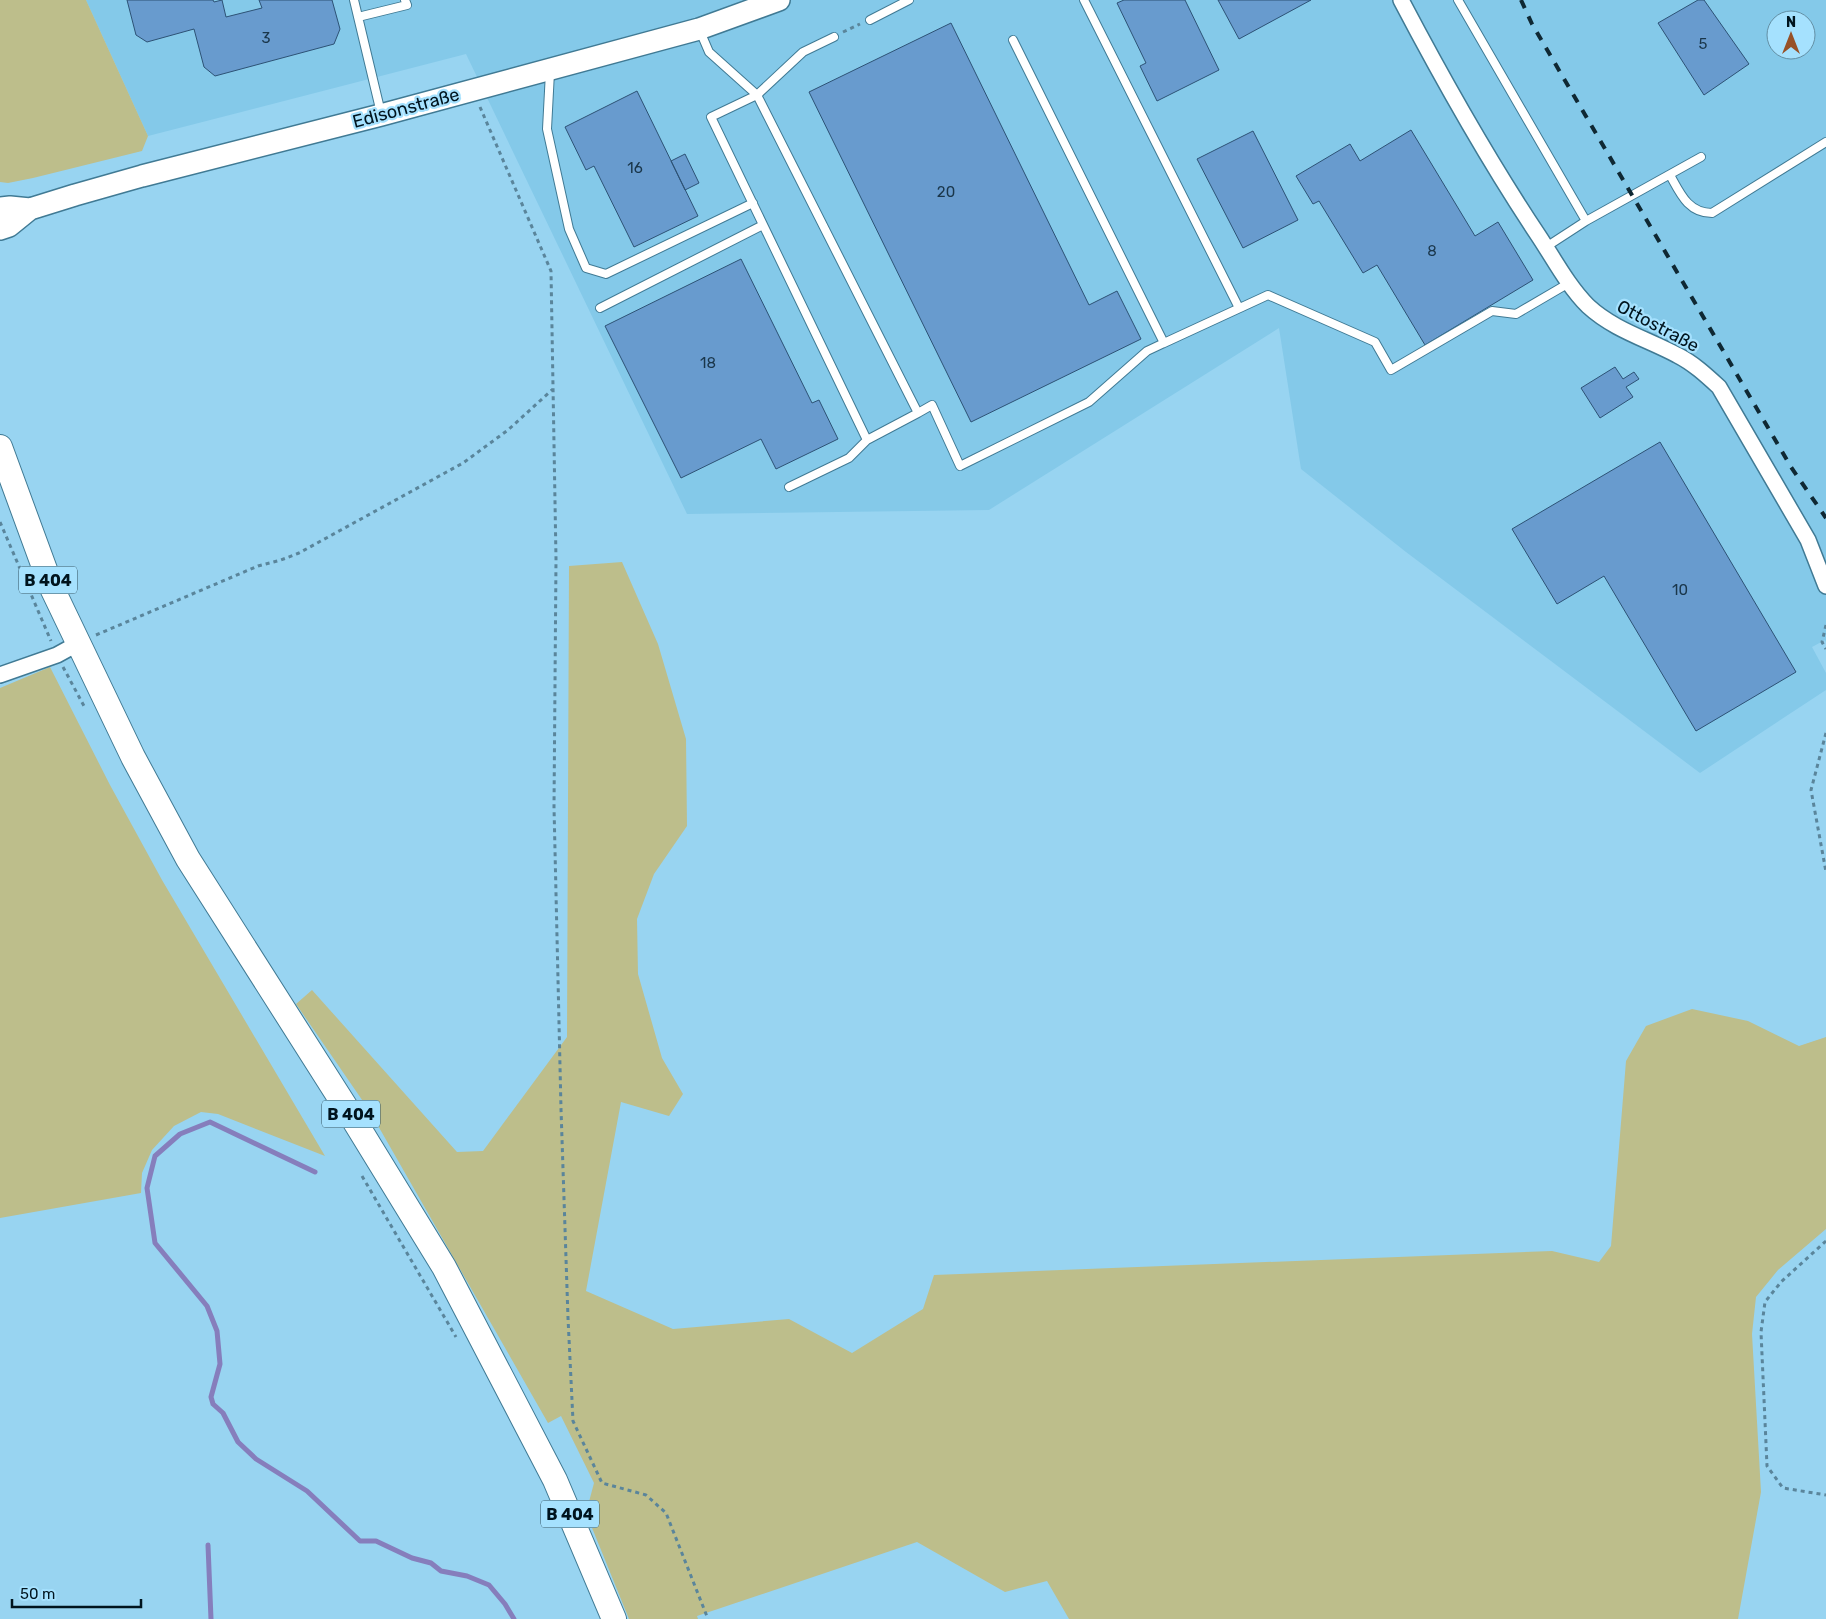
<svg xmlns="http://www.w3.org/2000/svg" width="1826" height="1619" font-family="Rubik,sans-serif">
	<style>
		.built { fill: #84c9e9; fill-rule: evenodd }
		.green { fill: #bdbe8b }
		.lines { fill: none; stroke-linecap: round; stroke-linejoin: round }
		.stream { stroke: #867ebc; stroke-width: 5 }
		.building { fill: #689bce; stroke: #2d5275 }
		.lane-casing { stroke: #407a94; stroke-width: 10 }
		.street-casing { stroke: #407a94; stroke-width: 18 }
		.secondary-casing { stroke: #407a94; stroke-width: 24 }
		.primary-casing { stroke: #407a94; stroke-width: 26 }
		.path { stroke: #5a859b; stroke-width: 3; stroke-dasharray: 4 4; stroke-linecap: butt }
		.lane { stroke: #fff; stroke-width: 8 }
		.street { stroke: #fff; stroke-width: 15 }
		.secondary { stroke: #fff; stroke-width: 21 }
		.primary { stroke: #fff; stroke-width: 24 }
		.rail { stroke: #0f2833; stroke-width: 4; stroke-dasharray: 9 9; stroke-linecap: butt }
		.labels { text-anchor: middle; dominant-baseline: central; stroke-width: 4.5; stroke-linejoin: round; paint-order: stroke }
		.number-label { font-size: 15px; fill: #1a364a }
		.shield { fill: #a5e1fe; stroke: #325261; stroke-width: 1 }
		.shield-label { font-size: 16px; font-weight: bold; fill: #00141e }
		.street-label { font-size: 18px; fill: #00141e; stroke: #a5e1fe }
	</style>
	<rect width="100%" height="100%" fill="#98d4f1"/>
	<path class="built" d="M 86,0 L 1826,0 L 1826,642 L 1825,640 L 1812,647 L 1826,673 L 1826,690 L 1700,773 L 1406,552 L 1301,469 L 1279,328 L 989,510 L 687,514 L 466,54 L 148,136 ZM 1776,20 L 1806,20 L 1806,50 L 1776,50 Z"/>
	<path class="green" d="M 0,0 L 86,0 L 148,136 L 142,151 L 33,178 L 8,183 L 0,182 Z
		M 622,562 L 658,644 L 686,739 L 687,826 L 654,874 L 637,919 L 638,974 L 662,1058 L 683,1094 L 669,1116 L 621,1102 L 586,1291 L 673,1329 L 789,1319 L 852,1353 L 923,1309 L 934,1275 L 1552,1251 L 1599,1262 L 1611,1246 L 1626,1061 L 1646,1026 L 1692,1009 L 1748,1021 L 1799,1046 L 1826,1037 L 1826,1229 L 1778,1270 L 1756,1297 L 1752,1334 L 1761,1492 L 1738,1619 L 1069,1619 L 1047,1581 L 1005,1592 L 917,1542 L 697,1616 L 698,1619 L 629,1619 L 586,1513 L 594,1483 L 561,1416 L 548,1423 L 369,1110 L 296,1004 L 312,990 L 457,1152 L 483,1151 L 567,1037 L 569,566 Z
		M 50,667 L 110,785 L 162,880 L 325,1156 L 218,1114 L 201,1112 L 174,1126 L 152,1150 L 142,1173 L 141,1193 L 0,1218 L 0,688 Z"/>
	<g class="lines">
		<path class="stream" d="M 315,1172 L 210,1122 L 180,1134 L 155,1156 L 147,1188 L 155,1243 L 207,1306 L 217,1331 L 220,1364 L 211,1397 L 213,1404 L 223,1413 L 238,1442 L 256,1459 L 307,1491 L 360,1541 L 376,1541 L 412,1558 L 431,1563 L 441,1571 L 467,1576 L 489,1585 L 505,1604 L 514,1619
			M 208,1545 L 211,1619"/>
	</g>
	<path class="building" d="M 127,0 L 213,0 L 214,2 L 222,0 L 226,17 L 262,8 L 259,0 L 332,0 L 340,29 L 334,44 L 215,76 L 204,67 L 194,29 L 147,42 L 136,35 Z
		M 1124,0 L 1185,0 L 1219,70 L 1157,101 L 1140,66 L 1146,63 L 1117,3 Z
		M 1218,0 L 1311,0 L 1239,39 Z
		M 1698,0 L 1704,0 L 1749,64 L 1704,95 L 1658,23 Z
		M 951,23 L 1089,305 L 1117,291 L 1141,339 L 971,422 L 809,92 Z
		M 637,91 L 698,216 L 634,247 L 594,166 L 586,170 L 565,127 Z
		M 1411,130 L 1475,236 L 1498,222 L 1533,280 L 1425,345 L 1377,265 L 1363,273 L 1319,201 L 1313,204 L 1296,176 L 1350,144 L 1360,161 Z
		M 1253,131 L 1298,220 L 1243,248 L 1197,159 Z
		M 685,154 L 699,183 L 685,190 L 671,161 Z
		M 741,259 L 812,403 L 819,400 L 838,439 L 776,469 L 761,439 L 681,478 L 605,326 Z
		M 1615,367 L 1623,379 L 1634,372 L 1639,379 L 1626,387 L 1633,397 L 1600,418 L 1581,388 Z
		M 1660,442 L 1796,672 L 1696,731 L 1604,576 L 1557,604 L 1512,529 Z"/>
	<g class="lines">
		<defs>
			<path id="lane" d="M 354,0 L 381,113
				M 1084,0 L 1239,308
				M 1458,0 L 1586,221
				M 358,17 L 407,5 L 405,0
				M 870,20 L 909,0
				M 700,31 L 709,52 L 757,95 L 918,413 L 932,405 L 960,466 L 1089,402 L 1147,351 L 1164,343 L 1013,40
				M 834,37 L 803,52 L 757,95 L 711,117 L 867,440 L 918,413
				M 550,72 L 547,129 L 569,229 L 586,268 L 606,274 L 753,203
				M 1670,175 C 1680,193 1688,213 1712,213 L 1826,142
				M 1546,247 L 1586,221 L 1701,157
				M 600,308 L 763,225
				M 1164,343 L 1268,295 L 1375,342 L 1391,370 L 1492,311 L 1516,314 L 1569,283
				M 789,487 L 849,458 L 867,440"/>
			<path id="street" d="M 1401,0 C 1443,80 1488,160 1538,235 C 1554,259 1568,286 1588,306 C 1614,330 1647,339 1677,355 C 1693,363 1706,375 1719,387 L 1808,540 L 1826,586
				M 0,675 L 57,655 L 77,644"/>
			<path id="secondary" d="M 0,208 L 10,207 L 30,209
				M 0,229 L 9,226 L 30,209 L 75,195 L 142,176 L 381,115 L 699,29 L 779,0"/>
			<path id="primary" d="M 0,447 L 51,586 L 133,757 L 188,859 L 352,1117 L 444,1267 L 555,1480 L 614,1619"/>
		</defs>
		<use href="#lane" class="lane-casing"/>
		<use href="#street" class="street-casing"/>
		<use href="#secondary" class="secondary-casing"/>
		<use href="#primary" class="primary-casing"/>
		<path class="path" d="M 843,32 L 860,24
			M 480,107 L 551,271 L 556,559 L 554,807 L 561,1109 L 568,1318 L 573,1421 L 602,1483 L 646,1495 L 666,1513 L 708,1619
			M 0,522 L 51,641
			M 1826,625 L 1822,642 L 1826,649
			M 96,635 L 258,566 L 281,560 L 299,553 L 463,463 L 508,430 L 553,389
			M 63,667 L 84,706
			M 1826,733 L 1811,790 L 1826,872
			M 362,1176 L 456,1337
			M 1826,1241 L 1781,1282 L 1765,1302 L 1761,1332 L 1767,1466 L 1783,1488 L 1826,1495"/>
		<use href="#lane" class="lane"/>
		<use href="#street" class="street"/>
		<use href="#secondary" class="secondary"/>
		<use href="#primary" class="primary"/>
		<path class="rail" d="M 1521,0 L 1532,24 L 1791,467 L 1826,518"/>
	</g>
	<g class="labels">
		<g class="number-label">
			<text x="266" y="38">3</text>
			<text x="1703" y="44">5</text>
			<text x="635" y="168">16</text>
			<text x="946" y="192">20</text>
			<text x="1432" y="251">8</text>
			<text x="708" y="363">18</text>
			<text x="1680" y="590">10</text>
		</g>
		<g class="shield">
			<rect x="19" y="566.5" width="58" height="27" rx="4"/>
			<rect x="322" y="1100.5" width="58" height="27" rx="4"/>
			<rect x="541" y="1500.5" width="58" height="27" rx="4"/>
		</g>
		<g class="shield-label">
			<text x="48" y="580">B 404</text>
			<text x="351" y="1114">B 404</text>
			<text x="570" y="1514">B 404</text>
		</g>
		<g class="street-label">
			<text transform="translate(406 108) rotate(-15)">Edisonstraße</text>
			<text transform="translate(1658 326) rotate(28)">Ottostraße</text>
		</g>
	</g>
	<g transform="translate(1791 35)"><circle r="24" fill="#a5e1fe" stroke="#638fa4"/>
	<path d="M0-4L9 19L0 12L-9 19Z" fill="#975127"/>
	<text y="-8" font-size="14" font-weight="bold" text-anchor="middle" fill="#00141e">N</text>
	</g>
	<path d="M12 1599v8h129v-8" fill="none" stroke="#00141e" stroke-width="2.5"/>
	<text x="20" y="1599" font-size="15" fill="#00141e" stroke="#a5e1fe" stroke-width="4" paint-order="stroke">50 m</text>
</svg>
